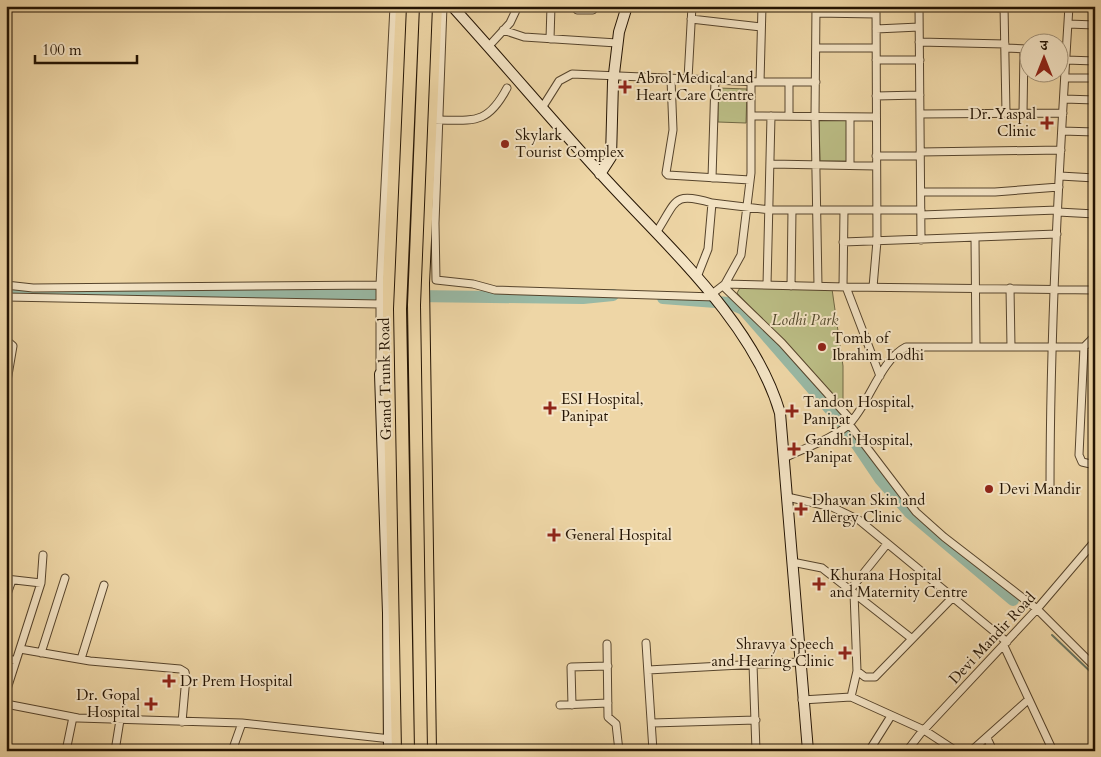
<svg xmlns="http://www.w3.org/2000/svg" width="1101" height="757" font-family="Cardo,'Noto Serif Devanagari',serif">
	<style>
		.green { fill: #bbbd85; stroke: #706844 }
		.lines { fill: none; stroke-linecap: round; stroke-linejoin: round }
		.stream { stroke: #6a7764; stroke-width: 2 }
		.river { stroke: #99b9a5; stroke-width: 12 }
		.street-casing { stroke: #56442c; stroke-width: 9 }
		.secondary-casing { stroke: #241403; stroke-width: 12 }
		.highway-casing { stroke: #241403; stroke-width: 14 }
		.street { stroke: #f4e4c5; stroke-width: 7 }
		.secondary { stroke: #f4e4c5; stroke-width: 10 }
		.highway { stroke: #eed6a6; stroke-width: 12 }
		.highway-bridge-casing { stroke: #241403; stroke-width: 14; stroke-linecap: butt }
		.highway-bridge { stroke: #eed6a6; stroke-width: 12 }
		.poi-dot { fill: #8f2418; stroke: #f4e4c5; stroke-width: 2 }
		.labels { text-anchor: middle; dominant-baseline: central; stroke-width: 4; stroke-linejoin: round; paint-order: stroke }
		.poi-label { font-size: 15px; fill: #241403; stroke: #f4e4c5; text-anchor: start }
		.park-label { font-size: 15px; font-style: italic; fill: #51472a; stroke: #f4e4c5 }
		.street-label { font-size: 15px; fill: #241403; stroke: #f4e4c5 }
	</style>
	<rect width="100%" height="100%" fill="#eed6a6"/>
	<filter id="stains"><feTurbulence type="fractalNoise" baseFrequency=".004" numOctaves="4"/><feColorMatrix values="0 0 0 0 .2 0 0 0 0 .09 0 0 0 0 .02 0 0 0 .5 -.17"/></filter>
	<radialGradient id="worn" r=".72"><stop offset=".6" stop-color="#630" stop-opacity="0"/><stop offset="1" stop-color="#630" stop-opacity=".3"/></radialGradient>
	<path class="green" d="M 718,88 L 747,89 L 746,123 L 718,122 Z
		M 819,120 L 847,120 L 847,161 L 820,161 Z
		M 741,286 L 832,289 L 843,366 L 843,403 L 840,404 L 737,293 Z"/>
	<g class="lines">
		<path class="stream" d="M 1052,635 L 1095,676"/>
		<path class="river" d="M 6,291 L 28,294 L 255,293 L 394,296
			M 414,296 L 583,298 L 613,295
			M 663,298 L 729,303 L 743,309 L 843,424 L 880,479 L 910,513 L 1013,600"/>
		<defs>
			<path id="street" d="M 443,6 L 435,223 L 436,280 L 473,284 L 495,290 L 715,297
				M 575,6 L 577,10 L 593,10 L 595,6
				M 816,6 L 815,117 L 818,286
				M 919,6 L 921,240
				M 1004,6 L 1006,113
				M 919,7 L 1004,8
				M 816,13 L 876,14
				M 691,19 L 761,27
				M 1068,24 L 1095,25
				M 876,29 L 919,27
				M 503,30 L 524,37 L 617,43
				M 550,39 L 551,6
				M 919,42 L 1005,44
				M 488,47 L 510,23 L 518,6
				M 816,48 L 876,48
				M 1005,48 L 1027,49
				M 876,60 L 920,60
				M 1066,60 L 1095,61
				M 1065,78 L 1095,78
				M 671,79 L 673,130 L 666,173 L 668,175 L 750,180
				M 688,79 L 692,6
				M 760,82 L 762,6
				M 789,82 L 789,116
				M 876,96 L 920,95
				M 1064,99 L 1095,100
				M 542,108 L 559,81 L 572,74 L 760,82 L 816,82
				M 1023,113 L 1024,49
				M 920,114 L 1063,113
				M 751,116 L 876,117
				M 850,117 L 850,165
				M 434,120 C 473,120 487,126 507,88
				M 1062,131 L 1095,132
				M 920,152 L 1061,150
				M 876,156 L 920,156
				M 771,164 L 876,166
				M 1060,176 L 1095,178
				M 712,178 L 715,80
				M 921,192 L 995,192 L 1059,187
				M 1058,212 L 1095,214
				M 921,215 L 1058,210
				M 656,233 C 677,201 672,191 712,203
				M 975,238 L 976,346
				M 843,242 L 1057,234
				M 697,277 L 708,249 L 712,203 L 770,210 L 921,210
				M 725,284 L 846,287 L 880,376
				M 6,285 L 33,288 L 380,285 L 394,6
				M 380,285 L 380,304
				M 767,285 L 771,116
				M 723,286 L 782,343 L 852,421
				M 791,286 L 792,210
				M 843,287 L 844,210
				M 846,287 L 1095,290
				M 873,287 L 877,241 L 876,6
				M 1010,288 L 1011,347
				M 712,294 L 725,284 L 741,255 L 751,173 L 751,82
				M 6,297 L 380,304 L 380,374
				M 1095,336 L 1084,347 L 1079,455 L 1082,462 L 1095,465
				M 6,340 L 13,346 L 6,387
				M 849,424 L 916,512 L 944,537 L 1037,609 L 1095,667
				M 784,458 C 802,449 835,438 849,424 C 869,405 880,360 906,347 L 1084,347
				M 1050,490 C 1050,329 1059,167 1069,6
				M 787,497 L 832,507 L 859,520 L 1007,642
				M 792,562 L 822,568 L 911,638
				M 6,579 L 41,583
				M 850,590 L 887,544
				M 6,597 L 12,580
				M 646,643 L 653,751
				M 607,644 L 608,717 L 616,724 L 619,751
				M 1004,646 L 1053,751
				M 20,649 L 90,661 L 180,669 L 185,672 L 186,677 L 182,722
				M 41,653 L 65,578
				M 6,658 L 16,661
				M 81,659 L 104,585
				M 753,664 L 756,751
				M 648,670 L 799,662
				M 857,671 L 865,677 L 875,677 L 953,597
				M 6,692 L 41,583 L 43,555
				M 851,697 L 857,671 L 854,593
				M 802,700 L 851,697 L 924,730 L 956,751
				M 6,704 L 78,718 L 242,723 L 391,739
				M 560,705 L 608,703
				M 572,705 L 571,667 L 608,666
				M 652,723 L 756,720
				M 987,738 L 993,751
				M 66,751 L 73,717
				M 115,751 L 120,720
				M 232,751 L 242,723
				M 869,751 L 891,716
				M 907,751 L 920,734 L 1037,609 L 1095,541
				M 971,751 L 1028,700"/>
			<path id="secondary" d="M 452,6 C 502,61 550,118 600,173 C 663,243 753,320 780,413 L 808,751
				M 600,174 L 611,157 L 613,82 L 619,32 L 627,6
				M 389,374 L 380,374 L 388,613 L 389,751"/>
			<path id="highway" d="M 398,751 L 389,374 L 389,280 L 402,6
				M 430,751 L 423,283 L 436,6"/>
		</defs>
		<use href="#street" class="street-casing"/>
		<use href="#secondary" class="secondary-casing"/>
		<use href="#highway" class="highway-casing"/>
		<use href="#street" class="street"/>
		<use href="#secondary" class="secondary"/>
		<use href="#highway" class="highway"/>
		<defs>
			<path id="highway-bridge" d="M 408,751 L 400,309 L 413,6
				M 421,751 L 414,305 L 426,6"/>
		</defs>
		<use href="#highway-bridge" class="highway-bridge-casing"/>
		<use href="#highway-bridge" class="highway-bridge"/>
	</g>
	<g class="poi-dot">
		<path d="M622.5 79.5h5v5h5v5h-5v5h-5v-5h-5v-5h5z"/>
		<path d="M1044.5 115.5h5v5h5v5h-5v5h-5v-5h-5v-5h5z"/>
		<circle cx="505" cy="144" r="5"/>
		<circle cx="822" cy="347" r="5"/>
		<path d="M547.5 400.5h5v5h5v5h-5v5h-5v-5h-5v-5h5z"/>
		<path d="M789.5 403.5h5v5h5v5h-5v5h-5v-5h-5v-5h5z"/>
		<path d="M791.5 441.5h5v5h5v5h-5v5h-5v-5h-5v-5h5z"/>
		<circle cx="989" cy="489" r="5"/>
		<path d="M798.5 501.5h5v5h5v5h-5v5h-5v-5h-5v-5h5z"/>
		<path d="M551.5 527.5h5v5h5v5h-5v5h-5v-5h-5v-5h5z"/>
		<path d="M816.5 576.5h5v5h5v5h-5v5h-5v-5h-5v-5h5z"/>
		<path d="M842.5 645.5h5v5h5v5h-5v5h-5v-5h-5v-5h5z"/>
		<path d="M166.5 673.5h5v5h5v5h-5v5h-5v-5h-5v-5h5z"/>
		<path d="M148.5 696.5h5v5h5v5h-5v5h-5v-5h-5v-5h5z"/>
	</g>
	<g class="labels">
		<g class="poi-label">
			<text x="636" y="78">Abrol Medical and<tspan x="636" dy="17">Heart Care Centre</tspan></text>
			<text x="1036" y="114" text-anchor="end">Dr. Yaspal<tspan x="1036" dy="17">Clinic</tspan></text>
			<text x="515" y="135">Skylark<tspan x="515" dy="17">Tourist Complex</tspan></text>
			<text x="832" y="338">Tomb of<tspan x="832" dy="17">Ibrahim Lodhi</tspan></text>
			<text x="561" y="399">ESI Hospital,<tspan x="561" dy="17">Panipat</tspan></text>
			<text x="803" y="402">Tandon Hospital,<tspan x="803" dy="17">Panipat</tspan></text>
			<text x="805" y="440">Gandhi Hospital,<tspan x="805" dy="17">Panipat</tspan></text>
			<text x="999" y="489">Devi Mandir</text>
			<text x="812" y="500">Dhawan Skin and<tspan x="812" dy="17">Allergy Clinic</tspan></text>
			<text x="565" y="535">General Hospital</text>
			<text x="830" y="575">Khurana Hospital<tspan x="830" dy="17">and Maternity Centre</tspan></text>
			<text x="834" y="644" text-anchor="end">Shravya Speech<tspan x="834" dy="17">and Hearing Clinic</tspan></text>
			<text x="180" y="681">Dr Prem Hospital</text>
			<text x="140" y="695" text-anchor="end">Dr. Gopal<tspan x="140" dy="17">Hospital</tspan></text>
		</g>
		<g class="park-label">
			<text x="805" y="320">Lodhi Park</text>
		</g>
		<g class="street-label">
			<text transform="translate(385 379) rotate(-91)">Grand Trunk Road</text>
			<text transform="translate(992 638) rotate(-47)">Devi Mandir Road</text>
		</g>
	</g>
	<rect width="1101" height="757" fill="none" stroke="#eed6a6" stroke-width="25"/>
	<rect x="8" y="8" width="1086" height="742" fill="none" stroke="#241403" stroke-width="2.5"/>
	<rect x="12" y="12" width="1076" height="732" fill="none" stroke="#241403"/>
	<g transform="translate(1044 58)"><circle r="24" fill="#f4e4c5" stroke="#a19177"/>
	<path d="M0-4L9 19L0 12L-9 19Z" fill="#8f2418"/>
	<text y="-8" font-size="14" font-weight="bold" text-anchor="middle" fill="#241403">उ</text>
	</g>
	<path d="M35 55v8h102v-8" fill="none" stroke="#241403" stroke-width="2.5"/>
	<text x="42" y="55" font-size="15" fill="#241403" stroke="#f4e4c5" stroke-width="4" paint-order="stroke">100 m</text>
	<rect width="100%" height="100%" filter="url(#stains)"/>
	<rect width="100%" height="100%" fill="url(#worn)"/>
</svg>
